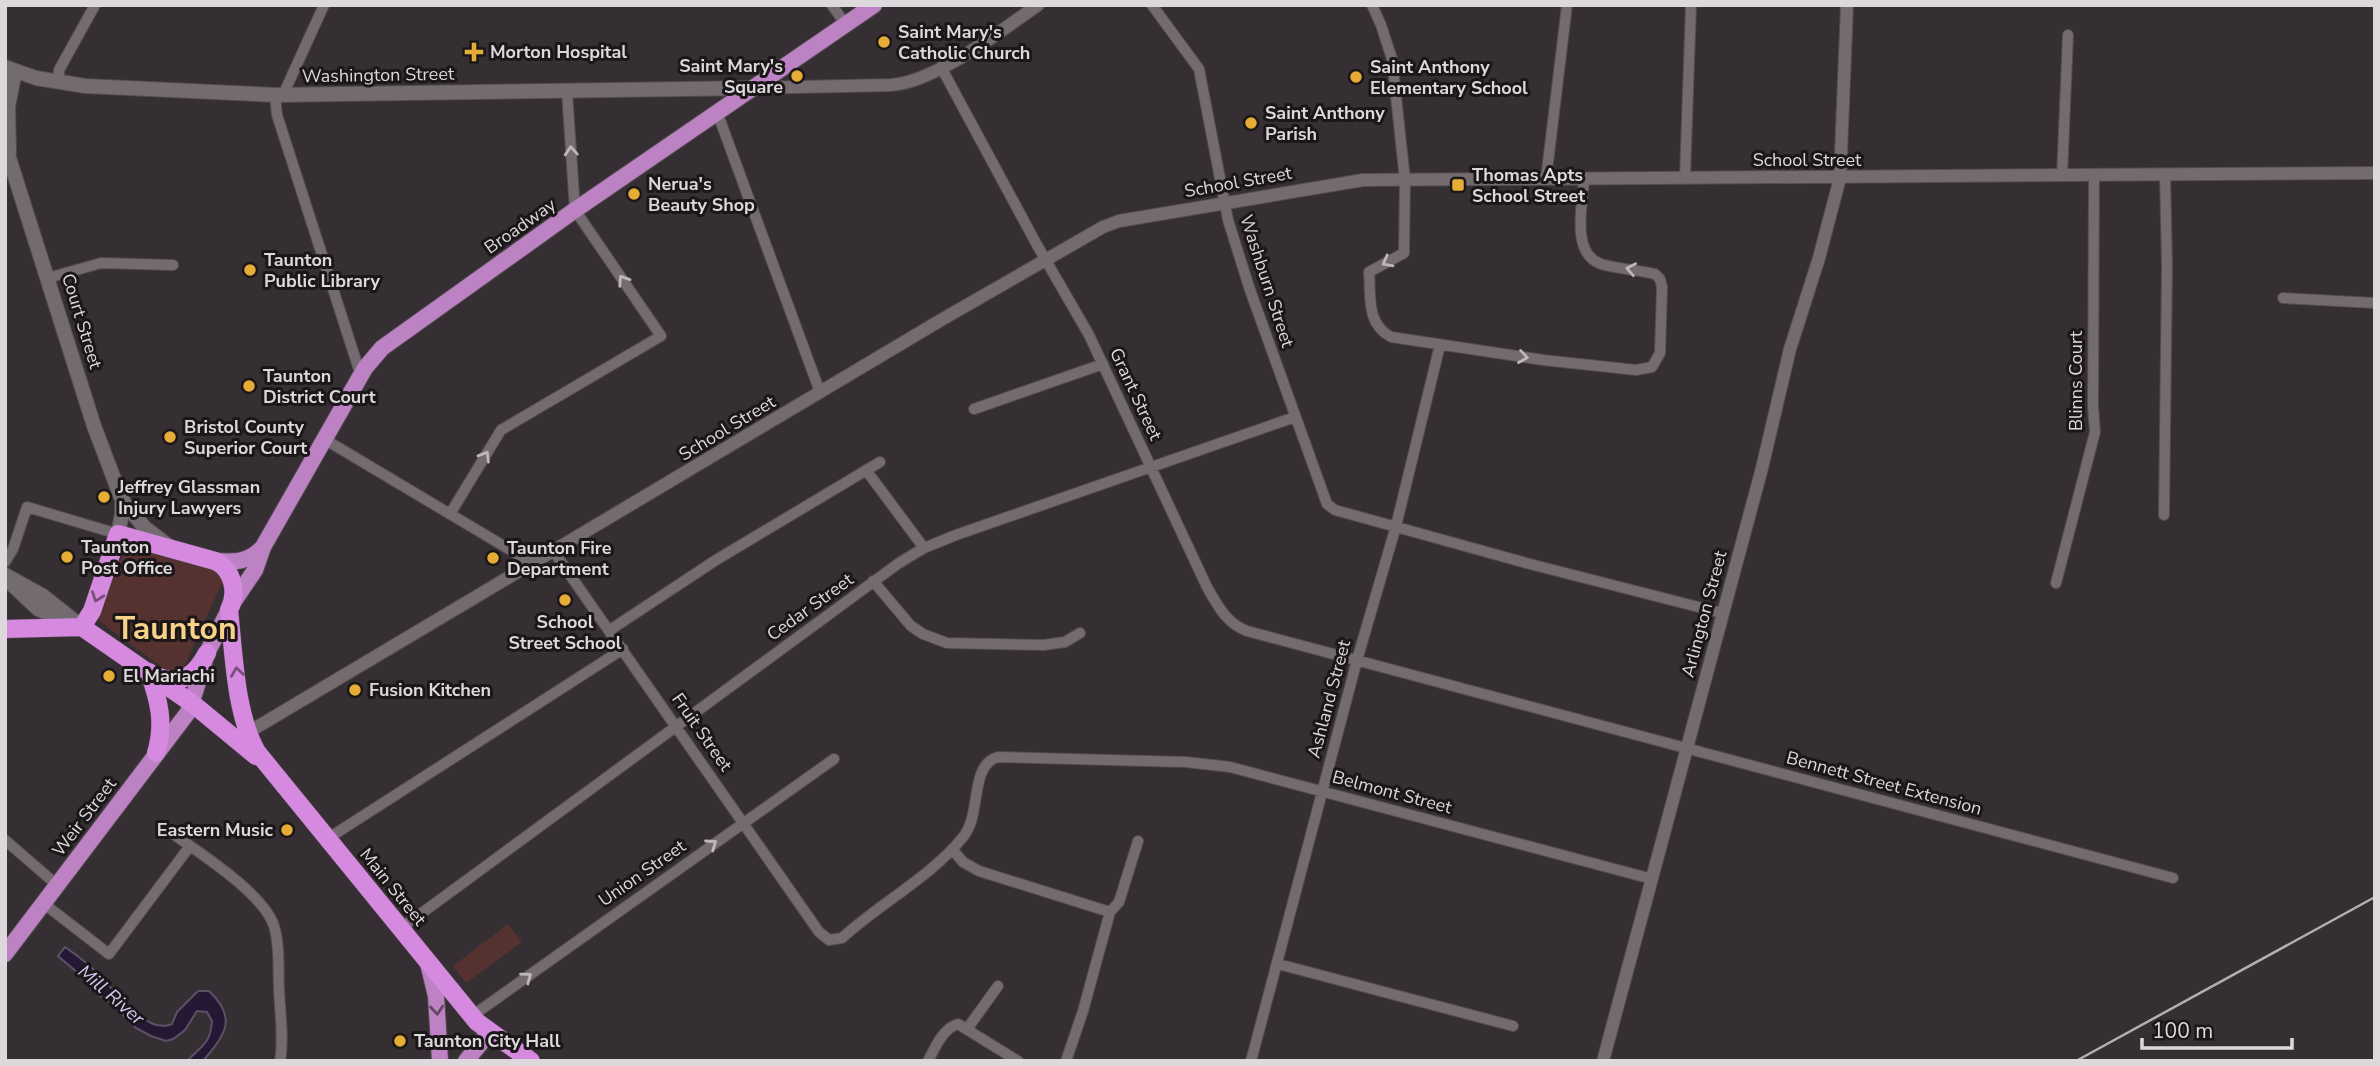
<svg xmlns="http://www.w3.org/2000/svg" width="2380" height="1066" font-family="'Nunito Sans',sans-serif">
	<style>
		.green { fill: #553130 }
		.water { fill: #241835; stroke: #5c5267; stroke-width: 2 }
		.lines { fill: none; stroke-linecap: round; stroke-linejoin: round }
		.minor-casing { stroke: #534c50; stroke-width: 12 }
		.tertiary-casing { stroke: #534c50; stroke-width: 14 }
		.secondary-casing { stroke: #534c50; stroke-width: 16 }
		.primary-casing { stroke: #534c50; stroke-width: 18 }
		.trunk-casing { stroke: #534c50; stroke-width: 19 }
		.minor { stroke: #746b70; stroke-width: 10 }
		.tertiary { stroke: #746b70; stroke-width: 12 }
		.secondary { stroke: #746b70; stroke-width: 14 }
		.primary { stroke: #bd82c4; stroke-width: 16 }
		.trunk { stroke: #d58ae0; stroke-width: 18 }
		.rail { stroke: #b3aeb1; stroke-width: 2.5 }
		.oneway { stroke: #beb7bb }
		.oneway2 { stroke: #78507c }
		.oneway3 { stroke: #644766 }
		.poi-dot { fill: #e5ad36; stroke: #1b1719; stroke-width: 2.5 }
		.labels { text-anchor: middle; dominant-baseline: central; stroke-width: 6; stroke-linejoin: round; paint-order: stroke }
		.poi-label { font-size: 18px; font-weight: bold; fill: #ddd8db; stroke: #1b1719; text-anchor: start }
		.street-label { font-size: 18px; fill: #ddd8db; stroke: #1b1719 }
		.water-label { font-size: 19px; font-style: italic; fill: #d9c7f7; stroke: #1b1719 }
		.town-label { font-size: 32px; font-weight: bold; fill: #f9d28a; stroke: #1b1719 }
	</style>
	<rect width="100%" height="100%" fill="#352e32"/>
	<path class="green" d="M 127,546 L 133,546 L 217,572 L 223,581 L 181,674 L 174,676 L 99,621 L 99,615 L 124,551 Z
		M 508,924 L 522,942 L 466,983 L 453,966 Z"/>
	<path class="water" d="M 65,947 C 75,954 86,962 95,971 C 113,987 145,1036 172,1024 L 177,1012 L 198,991 L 209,991 C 238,1018 225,1035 203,1061 L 187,1061 C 202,1045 210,1045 212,1021 L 207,1012 L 197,1011 L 185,1030 L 173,1039 L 166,1041 L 151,1036 L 136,1028 L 112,1004 L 99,995 L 85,979 L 58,956 Z"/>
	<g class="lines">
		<defs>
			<path id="minor" d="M 832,5 L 846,25
				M 1152,5 L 1199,69 L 1228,220 L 1250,290 L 1327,504 L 1335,510 L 1526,563 L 1722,613
				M 1372,5 L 1381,25 L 1392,59 L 1405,180 L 1404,253 L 1369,272 C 1371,298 1366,323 1391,337 L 1543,360 L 1636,370 L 1652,367 L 1660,353 L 1662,287 L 1660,279 L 1655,274 C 1638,270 1618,269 1601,264 C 1570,253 1583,203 1584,179
				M 941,67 L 1037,245 L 1089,335 L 1207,587 C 1218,606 1226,623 1247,631 L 2173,878
				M 59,82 L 59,70 L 95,5
				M 275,95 L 277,115 L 361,376
				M 283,95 L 324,5
				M 717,112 L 820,392
				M 2062,176 L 2068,35
				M 1685,177 L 1691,5
				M 1546,179 L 1567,5
				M 48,278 L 101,263 L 173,265
				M 2283,298 L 2375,303
				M 974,409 L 1103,364
				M 324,439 L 534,564
				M 866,470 L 924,548
				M 450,514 L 501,430 L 661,336 L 575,210 L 567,92
				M 2164,515 L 2167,266 L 2165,174
				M 554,552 L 819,932 L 829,940 L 842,938 C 879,904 932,876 963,837 C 982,815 969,765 998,757 L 1186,762 L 1230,767 L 1652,879
				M 5,562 L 13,549 L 27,507 L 118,534
				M 873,581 L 911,626 L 923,634 L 947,643 L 1044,645 L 1065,642 L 1080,633
				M 2056,583 L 2095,432 L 2093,407 L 2094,175
				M 610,630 L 716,560 L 880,462
				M 166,829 C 195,850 263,892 274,926 C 280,945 278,970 279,990 C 280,1013 284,1038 280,1061
				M 327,839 L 623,649
				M 5,840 L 57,885
				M 952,849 L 963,862 L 979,871 L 1110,912
				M 43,903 L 109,954 L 190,846
				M 400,929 L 899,563 L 924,548 L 956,535 L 1295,417
				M 1278,964 L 1513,1026
				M 472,1016 L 834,759
				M 967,1029 L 998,986
				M 928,1061 C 935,1048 943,1028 958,1024 L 1018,1061
				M 1066,1061 L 1083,1011 L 1110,912 L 1119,902 L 1138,841
				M 1251,1061 L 1357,660 L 1396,526 L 1440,345"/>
			<path id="tertiary" d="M 753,88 L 891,85 C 936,82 1000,31 1038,5
				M 247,733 L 941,320 L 1103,227 L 1119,221 L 1363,180 L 2375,173
				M 1603,1061 L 1762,468 L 1790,349 L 1819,258 L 1840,178 L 1847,5"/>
			<path id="secondary" d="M 5,67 L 36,78 L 85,86 L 275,95 L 753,88
				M 5,145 L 94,426 L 122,500 L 144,527 L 169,546
				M 9,152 L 8,107 L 15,71
				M 118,534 L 122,514 L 122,500
				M 5,575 L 43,596 L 82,627
				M 7,580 L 38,609 L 70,623"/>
			<path id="primary" d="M 215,561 C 234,562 249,563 263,547
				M 232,604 L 255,570 L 263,547 L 365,368 L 382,348 L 575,210 L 874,5
				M 5,954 L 189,711 L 207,653 L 229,610
				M 428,963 L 436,996 L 440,1061
				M 466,1061 L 489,1033"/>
			<path id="trunk" d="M 82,627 L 92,611 L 118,534 L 215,561 C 233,569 238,593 229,610 C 234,654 235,713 257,752 L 477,1022 L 531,1061
				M 82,627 L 193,704 L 256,756
				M 5,629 L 82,627
				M 149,672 C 159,701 165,723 156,753
				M 159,677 C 182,686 196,674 207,653"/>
		</defs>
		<use href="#minor" class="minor-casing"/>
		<use href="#tertiary" class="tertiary-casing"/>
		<use href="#secondary" class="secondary-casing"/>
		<use href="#primary" class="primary-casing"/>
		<use href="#trunk" class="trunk-casing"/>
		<use href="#minor" class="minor"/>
		<use href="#tertiary" class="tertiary"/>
		<use href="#secondary" class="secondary"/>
		<use href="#primary" class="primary"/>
		<use href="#trunk" class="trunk"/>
		<path class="rail" d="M 2076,1061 L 2375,897"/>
	</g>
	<defs><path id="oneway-chevron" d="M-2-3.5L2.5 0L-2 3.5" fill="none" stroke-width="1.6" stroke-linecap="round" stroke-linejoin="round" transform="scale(1.75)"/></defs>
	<g class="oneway">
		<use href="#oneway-chevron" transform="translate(571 151) rotate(-94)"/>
		<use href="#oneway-chevron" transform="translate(1387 262) rotate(152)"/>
		<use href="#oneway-chevron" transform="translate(1631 269) rotate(-169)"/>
		<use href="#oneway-chevron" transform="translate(623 280) rotate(-123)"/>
		<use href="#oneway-chevron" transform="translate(1523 357) rotate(9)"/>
		<use href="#oneway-chevron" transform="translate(485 456) rotate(-59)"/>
		<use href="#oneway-chevron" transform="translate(712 844) rotate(-35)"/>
		<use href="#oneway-chevron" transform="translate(527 977) rotate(-36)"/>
	</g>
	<g class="oneway2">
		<use href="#oneway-chevron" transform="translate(97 597) rotate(110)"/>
		<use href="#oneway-chevron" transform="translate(237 672) rotate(-98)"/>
	</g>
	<use class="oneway3" href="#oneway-chevron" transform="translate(437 1010) rotate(85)"/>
	<g class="poi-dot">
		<circle cx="884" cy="42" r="7"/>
		<path d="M470.5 41.5h7v7h7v7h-7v7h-7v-7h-7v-7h7z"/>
		<circle cx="797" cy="76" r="7"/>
		<circle cx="1356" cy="77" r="7"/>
		<circle cx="1251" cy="123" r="7"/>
		<rect x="1451" y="178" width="14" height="14" rx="3.5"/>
		<circle cx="634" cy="194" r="7"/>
		<circle cx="250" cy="270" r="7"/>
		<circle cx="249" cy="386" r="7"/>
		<circle cx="170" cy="437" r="7"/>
		<circle cx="104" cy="497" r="7"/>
		<circle cx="67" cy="557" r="7"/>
		<circle cx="493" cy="558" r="7"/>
		<circle cx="565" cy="600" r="7"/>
		<circle cx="109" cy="676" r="7"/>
		<circle cx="355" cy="690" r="7"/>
		<circle cx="287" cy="830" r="7"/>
		<circle cx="400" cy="1041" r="7"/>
	</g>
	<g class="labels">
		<g class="poi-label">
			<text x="898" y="32">Saint Mary's<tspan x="898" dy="21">Catholic Church</tspan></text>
			<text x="490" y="52">Morton Hospital</text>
			<text x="783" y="66" text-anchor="end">Saint Mary's<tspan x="783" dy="21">Square</tspan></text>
			<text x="1370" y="67">Saint Anthony<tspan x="1370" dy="21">Elementary School</tspan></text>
			<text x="1265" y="113">Saint Anthony<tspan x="1265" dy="21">Parish</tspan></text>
			<text x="1472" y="175">Thomas Apts<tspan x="1472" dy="21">School Street</tspan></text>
			<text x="648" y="184">Nerua's<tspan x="648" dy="21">Beauty Shop</tspan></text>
			<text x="264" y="260">Taunton<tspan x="264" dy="21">Public Library</tspan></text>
			<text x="263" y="376">Taunton<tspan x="263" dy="21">District Court</tspan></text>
			<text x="184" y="427">Bristol County<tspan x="184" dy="21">Superior Court</tspan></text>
			<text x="118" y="487">Jeffrey Glassman<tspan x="118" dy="21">Injury Lawyers</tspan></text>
			<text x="81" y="547">Taunton<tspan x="81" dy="21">Post Office</tspan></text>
			<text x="507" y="548">Taunton Fire<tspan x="507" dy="21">Department</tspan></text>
			<text x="565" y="622" text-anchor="middle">School<tspan x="565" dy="21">Street School</tspan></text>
			<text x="123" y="676">El Mariachi</text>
			<text x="369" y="690">Fusion Kitchen</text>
			<text x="273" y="830" text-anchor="end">Eastern Music</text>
			<text x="414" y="1041">Taunton City Hall</text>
		</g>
		<g class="street-label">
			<text transform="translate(378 75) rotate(-1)">Washington Street</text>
			<text x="1807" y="160">School Street</text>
			<text transform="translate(1238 182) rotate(-10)">School Street</text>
			<text transform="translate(520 226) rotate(-35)">Broadway</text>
			<text transform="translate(1267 281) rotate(72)">Washburn Street</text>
			<text transform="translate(82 321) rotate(73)">Court Street</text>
			<text transform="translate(2076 381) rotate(-90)">Blinns Court</text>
			<text transform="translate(1136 394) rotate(65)">Grant Street</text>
			<text transform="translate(727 428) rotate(-31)">School Street</text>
			<text transform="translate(810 607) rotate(-36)">Cedar Street</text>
			<text transform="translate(1704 614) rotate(-75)">Arlington Street</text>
			<text transform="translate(1329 699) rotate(-75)">Ashland Street</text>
			<text transform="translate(702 732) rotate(55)">Fruit Street</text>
			<text transform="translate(1884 783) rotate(15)">Bennett Street Extension</text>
			<text transform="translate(1392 792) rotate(15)">Belmont Street</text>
			<text transform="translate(84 817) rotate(-53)">Weir Street</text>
			<text transform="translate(642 873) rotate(-35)">Union Street</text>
			<text transform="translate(393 887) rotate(51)">Main Street</text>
		</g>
		<g class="water-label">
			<text transform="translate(111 995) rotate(41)">Mill River</text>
		</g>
		<g class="town-label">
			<text x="176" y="628">Taunton</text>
		</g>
	</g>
	<rect width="2380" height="1066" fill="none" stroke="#ddd8db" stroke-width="14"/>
	<path d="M2142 1038v10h150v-10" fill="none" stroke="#ddd8db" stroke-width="3.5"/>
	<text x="2152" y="1038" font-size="21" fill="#ddd8db" stroke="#1b1719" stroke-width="5" paint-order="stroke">100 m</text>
</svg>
